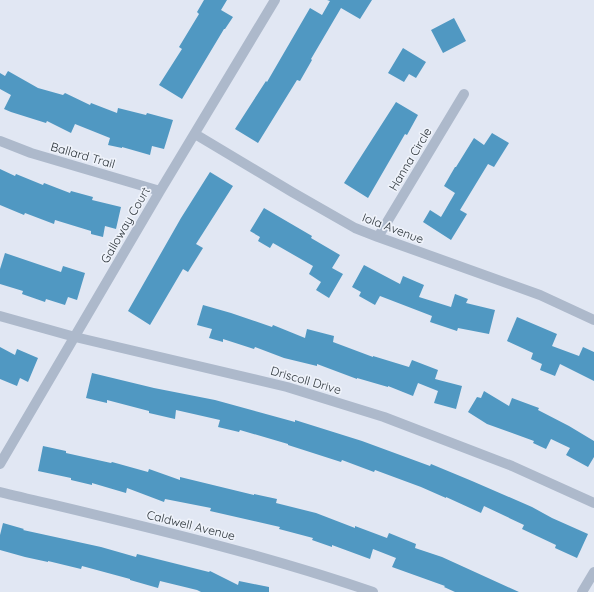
<svg xmlns="http://www.w3.org/2000/svg" width="594" height="592" font-family="Quicksand,sans-serif">
	<style>
		.building { fill: #5098c2 }
		.lines { fill: none; stroke-linecap: round; stroke-linejoin: round }
		.minor { stroke: #adb9cb; stroke-width: 10 }
		.labels { text-anchor: middle; dominant-baseline: central; stroke-width: 3.5; stroke-linejoin: round; paint-order: stroke }
		.street-label { font-size: 12px; fill: #2b3339; stroke: #eef2fa }
	</style>
	<rect width="100%" height="100%" fill="#e1e7f3"/>
	<path class="building" d="M 204,0 L 227,0 L 221,10 L 233,17 L 225,29 L 224,29 L 182,99 L 159,85 L 182,49 L 179,47 L 199,14 L 197,12 Z
		M 327,0 L 372,0 L 360,19 L 341,8 L 311,59 L 312,60 L 300,81 L 297,80 L 258,143 L 235,129 L 266,81 L 267,82 L 310,8 L 322,15 L 330,1 Z
		M 454,18 L 466,41 L 443,53 L 431,30 Z
		M 403,48 L 426,62 L 416,78 L 409,74 L 404,82 L 388,73 Z
		M 8,71 L 38,88 L 63,95 L 65,93 L 90,105 L 91,103 L 117,113 L 118,108 L 146,115 L 147,113 L 173,120 L 164,149 L 152,146 L 150,155 L 122,147 L 122,148 L 108,145 L 110,138 L 75,124 L 71,133 L 47,121 L 46,123 L 11,112 L 4,109 L 11,95 L 0,89 L 0,73 L 5,76 Z
		M 396,102 L 418,115 L 407,135 L 405,134 L 368,198 L 344,183 Z
		M 492,133 L 509,143 L 494,167 L 488,164 L 460,210 L 467,214 L 451,240 L 423,222 L 430,210 L 441,217 L 455,193 L 444,186 L 455,167 L 456,167 L 474,138 L 484,145 Z
		M 0,169 L 15,176 L 16,174 L 43,185 L 44,183 L 70,193 L 71,191 L 93,197 L 92,200 L 121,207 L 116,229 L 105,226 L 103,237 L 91,234 L 91,231 L 55,220 L 54,224 L 25,213 L 24,215 L 0,205 Z
		M 210,172 L 233,186 L 196,244 L 203,248 L 188,272 L 183,269 L 150,325 L 128,311 L 181,218 Z
		M 264,208 L 312,236 L 311,238 L 340,255 L 332,268 L 343,274 L 329,298 L 316,290 L 321,282 L 309,274 L 313,266 L 273,243 L 270,248 L 258,241 L 260,237 L 250,231 Z
		M 5,253 L 61,272 L 63,266 L 85,273 L 77,300 L 68,297 L 65,305 L 46,299 L 45,302 L 22,294 L 23,291 L 0,284 L 0,269 Z
		M 364,265 L 400,284 L 403,276 L 424,285 L 419,297 L 451,307 L 455,294 L 468,299 L 466,303 L 495,310 L 489,334 L 458,328 L 457,331 L 430,322 L 432,316 L 380,296 L 375,305 L 359,296 L 361,292 L 352,287 Z
		M 203,305 L 231,313 L 272,327 L 273,325 L 305,338 L 307,329 L 334,336 L 333,342 L 373,357 L 373,356 L 409,367 L 412,360 L 438,370 L 435,379 L 462,386 L 456,409 L 434,403 L 438,391 L 418,383 L 413,396 L 388,386 L 388,387 L 357,378 L 357,379 L 317,364 L 317,366 L 284,358 L 255,347 L 254,349 L 223,339 L 223,342 L 209,338 L 212,329 L 197,325 Z
		M 517,317 L 557,334 L 552,346 L 579,356 L 583,347 L 594,352 L 594,381 L 560,364 L 555,376 L 540,370 L 542,364 L 531,359 L 533,353 L 507,341 Z
		M 0,347 L 15,355 L 17,349 L 38,358 L 28,382 L 20,378 L 17,386 L 0,379 Z
		M 92,373 L 154,388 L 215,400 L 295,422 L 295,420 L 362,441 L 430,466 L 431,464 L 472,481 L 532,507 L 552,518 L 588,534 L 577,558 L 555,548 L 556,545 L 522,529 L 524,525 L 484,506 L 481,513 L 446,497 L 446,498 L 421,487 L 375,470 L 374,472 L 342,460 L 341,462 L 288,445 L 288,444 L 240,430 L 239,432 L 218,427 L 220,420 L 176,410 L 175,419 L 149,413 L 149,411 L 107,400 L 107,403 L 86,398 Z
		M 484,391 L 509,406 L 512,398 L 539,408 L 538,410 L 569,426 L 594,441 L 594,457 L 588,467 L 566,455 L 570,448 L 551,439 L 546,449 L 533,443 L 534,441 L 487,424 L 468,412 L 477,397 L 481,398 Z
		M 43,446 L 66,451 L 66,453 L 111,463 L 112,462 L 148,472 L 149,469 L 180,480 L 180,477 L 254,495 L 254,494 L 277,499 L 276,503 L 316,513 L 355,528 L 355,526 L 387,538 L 389,533 L 416,544 L 415,548 L 442,557 L 519,592 L 455,592 L 444,587 L 445,586 L 392,567 L 396,558 L 373,549 L 370,559 L 332,545 L 332,547 L 312,540 L 313,538 L 279,529 L 280,527 L 210,511 L 211,508 L 165,499 L 164,502 L 127,488 L 126,493 L 92,483 L 92,485 L 71,480 L 71,478 L 38,471 Z
		M 3,523 L 24,529 L 23,530 L 101,547 L 136,557 L 137,554 L 209,572 L 210,571 L 238,585 L 239,581 L 269,587 L 269,592 L 201,592 L 197,590 L 160,581 L 158,588 L 130,580 L 130,579 L 82,566 L 81,569 L 48,561 L 48,562 L 25,557 L 0,550 L 0,535 Z"/>
	<g class="lines">
		<path class="minor" d="M 195,134 L 292,192 L 355,228 L 378,237 L 540,295 L 594,320
			M 0,141 L 31,153 L 160,191
			M 378,237 L 464,94
			M 0,316 L 75,337 L 287,387 L 384,417 L 512,466 L 594,503
			M 0,464 L 160,191 L 275,0
			M 0,492 C 125,522 251,550 373,592
			M 582,592 L 594,572"/>
	</g>
	<g class="labels">
		<g class="street-label">
			<text transform="translate(83 155) rotate(16)">Ballard Trail</text>
			<text transform="translate(410 159) rotate(-59)">Hanna Circle</text>
			<text transform="translate(125 225) rotate(-60)">Galloway Court</text>
			<text transform="translate(393 228) rotate(21)">Iola Avenue</text>
			<text transform="translate(306 380) rotate(16)">Driscoll Drive</text>
			<text transform="translate(191 525) rotate(14)">Caldwell Avenue</text>
		</g>
	</g>
</svg>
